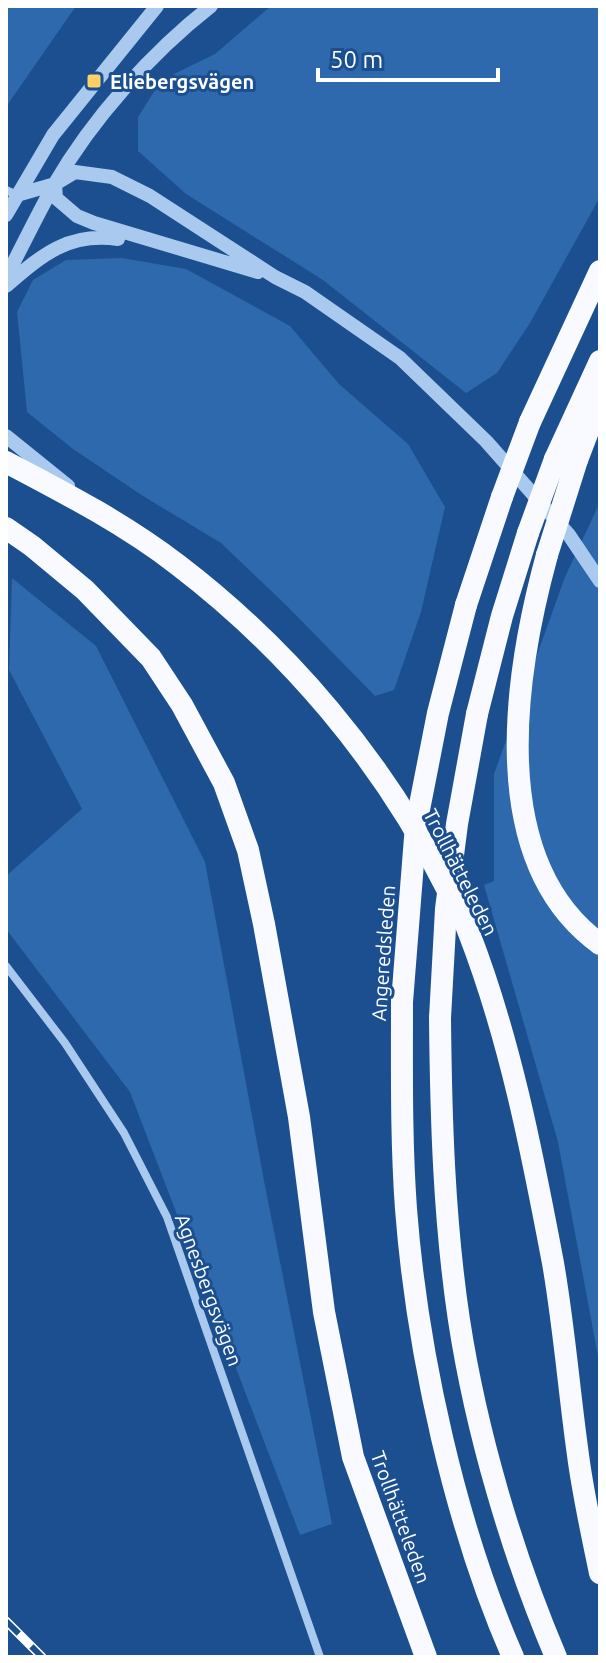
<svg xmlns="http://www.w3.org/2000/svg" width="606" height="1663" font-family="Ubuntu,sans-serif">
	<style>
		.green { fill: #2e69ad }
		.lines { fill: none; stroke-linecap: round; stroke-linejoin: round }
		.minor { stroke: #a9c9ee; stroke-width: 8 }
		.tertiary { stroke: #a9c9ee; stroke-width: 14 }
		.trunk { stroke: #f8faff; stroke-width: 22 }
		.rail-casing { stroke: #fff; stroke-width: 9 }
		.rail { stroke: #1b4f8f; stroke-width: 6; stroke-dasharray: 18; stroke-linecap: butt }
		.trunk-bridge { stroke: #f8faff; stroke-width: 22 }
		.poi-dot { fill: #ffd166; stroke: #1b4f8f; stroke-width: 3 }
		.labels { text-anchor: middle; dominant-baseline: central; stroke-width: 6; stroke-linejoin: round; paint-order: stroke }
		.poi-label { font-size: 20px; font-weight: bold; fill: #fff; stroke: #1b4f8f; text-anchor: start }
		.street-label { font-size: 20px; fill: #fff; stroke: #1b4f8f }
	</style>
	<rect width="100%" height="100%" fill="#1b4f8f"/>
	<path class="green" d="M 6,6 L 76,6 L 6,107 Z
		M 271,6 L 600,6 L 600,197 L 530,323 L 497,373 L 466,393 L 323,280 L 186,194 L 138,151 L 138,117 L 157,87 L 174,74 L 215,54 Z
		M 122,258 L 186,269 L 290,326 L 339,384 L 408,444 L 445,507 L 421,612 L 394,690 L 375,696 L 288,607 L 221,543 L 143,496 L 73,449 L 27,412 L 17,312 L 33,280 L 66,260 Z
		M 600,502 L 600,1367 L 558,1142 L 484,885 L 494,881 L 494,774 L 565,577 Z
		M 12,578 L 96,646 L 205,862 L 265,1186 L 332,1524 L 300,1535 L 130,1092 L 6,929 L 6,876 L 82,809 L 9,670 Z"/>
	<g class="lines">
		<path class="minor" d="M 6,190 L 17,195
			M 6,966 L 65,1043 L 124,1133 L 167,1217 L 320,1657"/>
		<path class="tertiary" d="M 55,184 L 56,198 L 77,216 L 94,223 L 258,272
			M 17,195 L 55,184 L 75,172 L 112,177 L 150,196 L 275,277 L 305,292 L 400,358 L 486,441 L 569,535 L 600,581
			M 6,215 L 53,135 L 157,6
			M 6,277 C 22,247 37,215 54,185 C 92,119 151,53 211,6
			M 6,286 C 42,255 68,232 118,239
			M 6,436 L 68,486"/>
		<path class="trunk" d="M 530,422 L 600,271
			M 555,459 L 600,361
			M 577,460 L 600,400
			M 6,462 C 65,493 125,524 178,565 C 288,649 383,761 445,885 C 453,901 463,916 469,933 C 510,1039 532,1152 553,1263 C 564,1326 569,1391 578,1455 C 583,1494 592,1534 600,1573
			M 6,528 L 32,546 L 85,590 L 151,658 L 182,705 L 224,783 L 248,850 L 264,924 L 299,1117 L 324,1312 L 353,1457 L 426,1657
			M 547,555 C 515,672 484,860 600,944
			M 466,605 L 502,497
			M 477,714 L 502,616 L 528,533
			M 402,1002 C 402,1071 401,1140 406,1209 C 417,1352 455,1525 513,1657
			M 440,1018 C 441,1119 444,1220 459,1320 C 476,1431 512,1554 556,1657"/>
		<defs>
			<path id="rail" d="M 6,1621 L 42,1657"/>
		</defs>
		<use href="#rail" class="rail-casing"/>
		<use href="#rail" class="rail"/>
		<path class="trunk-bridge" d="M 502,497 L 530,422
			M 528,533 L 555,459
			M 547,555 L 577,460
			M 402,1002 L 416,825 L 438,713 L 466,605
			M 440,1018 L 446,909 L 457,824 L 477,714"/>
	</g>
	<rect class="poi-dot" x="86" y="73" width="16" height="16" rx="4"/>
	<g class="labels">
		<g class="poi-label">
			<text x="110" y="81">Eliebergsvägen</text>
		</g>
		<g class="street-label">
			<text transform="translate(461 872) rotate(63)">Trollhätteleden</text>
			<text transform="translate(383 953) rotate(-86)">Angeredsleden</text>
			<text transform="translate(209 1290) rotate(70)">Agnesbergsvägen</text>
			<text transform="translate(401 1517) rotate(70)">Trollhätteleden</text>
		</g>
	</g>
	<rect width="606" height="1663" fill="none" stroke="#ffffff" stroke-width="16"/>
	<path d="M318 68v12h180v-12" fill="none" stroke="#ffffff" stroke-width="4"/>
	<text x="330" y="68" font-size="24" fill="#ffffff" stroke="#1b4f8f" stroke-width="6" paint-order="stroke">50 m</text>
</svg>
